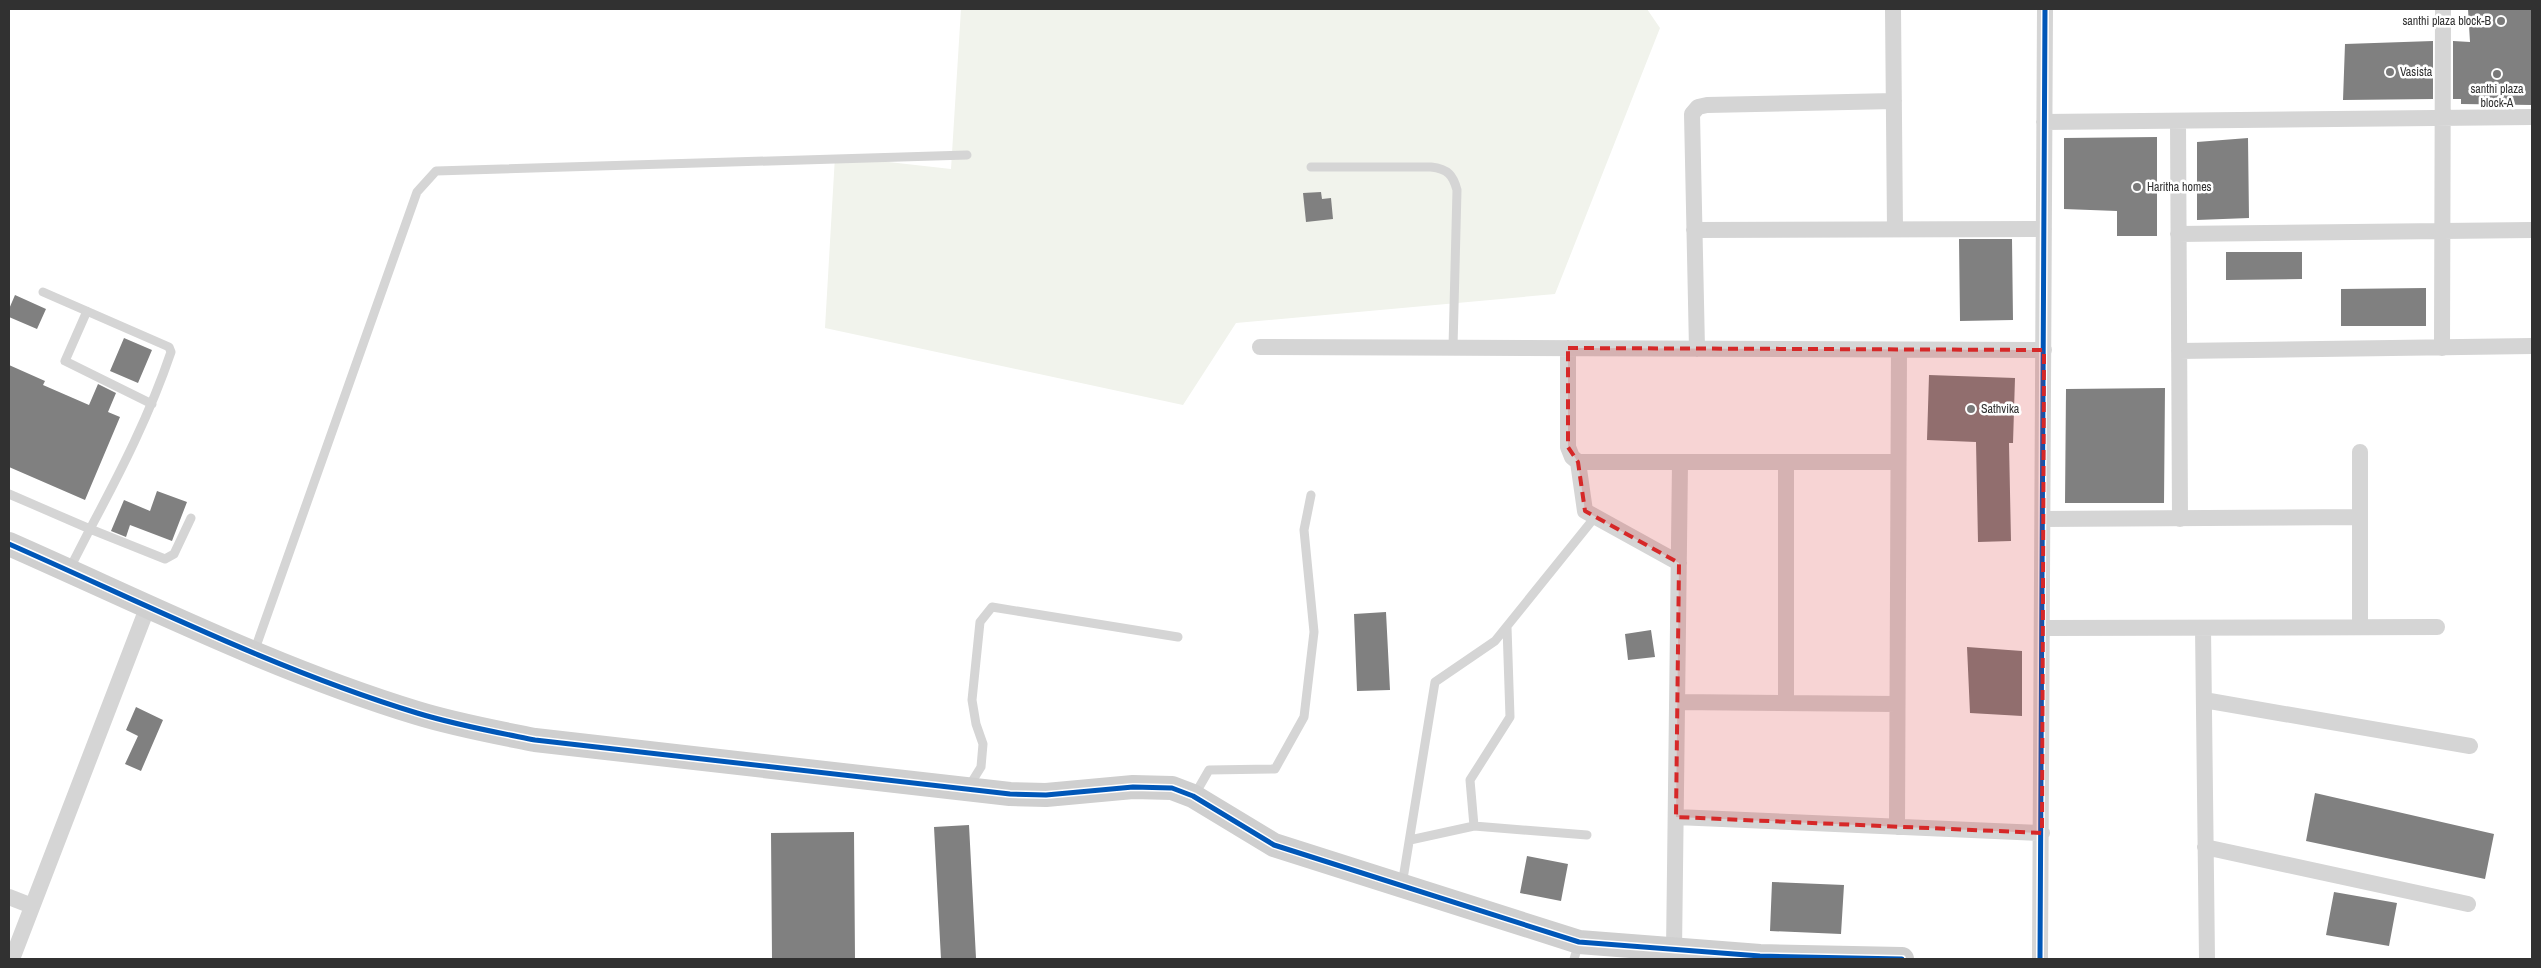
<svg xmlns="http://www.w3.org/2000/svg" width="2541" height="968" font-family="'Archivo Narrow',sans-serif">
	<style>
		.green { fill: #f1f3ec }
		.building { fill: #808080 }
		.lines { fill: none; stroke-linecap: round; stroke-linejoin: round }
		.lane { stroke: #d5d5d5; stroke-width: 9 }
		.street { stroke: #d5d5d5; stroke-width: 16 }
		.secondary { stroke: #cfcfcf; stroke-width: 24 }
		.cycleway-casing { stroke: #fff; stroke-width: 8 }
		.cycleway { stroke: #0057b8; stroke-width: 5 }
		.marked { fill: #d62828; fill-opacity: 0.2; stroke: #d62828; stroke-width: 4; stroke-dasharray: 10 6; stroke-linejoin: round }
		.poi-dot { fill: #797979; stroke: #fff; stroke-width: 2 }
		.labels { text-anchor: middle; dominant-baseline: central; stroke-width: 5; stroke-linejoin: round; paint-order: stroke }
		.poi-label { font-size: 12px; fill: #313131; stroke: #fff; text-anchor: start }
	</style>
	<rect width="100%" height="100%" fill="#fff"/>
	<path class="green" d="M 961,9 L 1647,9 L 1660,28 L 1555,294 L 1236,323 L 1183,405 L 825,328 L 835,156 L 951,169 Z"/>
	<path class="building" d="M 2468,9 L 2532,9 L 2532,105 L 2461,104 L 2461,99 L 2453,99 L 2453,41 L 2470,42 Z
		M 2433,41 L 2433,99 L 2343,100 L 2345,44 Z
		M 2157,137 L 2157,236 L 2117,236 L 2117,211 L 2064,209 L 2064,138 Z
		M 2248,138 L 2249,218 L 2197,220 L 2197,142 Z
		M 1321,192 L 1322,199 L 1331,198 L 1333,219 L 1306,222 L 1303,193 Z
		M 1959,239 L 2012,239 L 2013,320 L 1960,321 Z
		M 2226,252 L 2302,252 L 2302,279 L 2226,280 Z
		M 2426,288 L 2426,326 L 2341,326 L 2341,289 Z
		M 15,295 L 46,309 L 37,329 L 9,317 L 9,309 Z
		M 124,338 L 152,350 L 138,383 L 110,371 Z
		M 9,365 L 45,381 L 43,385 L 89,405 L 98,384 L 116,393 L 108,412 L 120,417 L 85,500 L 9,467 Z
		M 1929,375 L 2015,378 L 2013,443 L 2009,443 L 2011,541 L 1978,542 L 1976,442 L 1927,440 Z
		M 2165,388 L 2164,503 L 2065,503 L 2066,389 Z
		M 157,491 L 187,502 L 172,541 L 130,525 L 126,537 L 111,531 L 124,500 L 150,511 Z
		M 1386,612 L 1390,690 L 1357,691 L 1354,614 Z
		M 1651,630 L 1655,657 L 1628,660 L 1625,634 Z
		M 1967,647 L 2022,651 L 2022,716 L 1970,713 Z
		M 136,707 L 163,720 L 141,771 L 125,764 L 138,736 L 126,730 Z
		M 2315,793 L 2494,834 L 2485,879 L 2306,841 Z
		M 969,825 L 976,958 L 941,959 L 934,827 Z
		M 854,832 L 855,959 L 772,959 L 771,833 Z
		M 1527,856 L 1568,864 L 1561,901 L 1520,893 Z
		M 1772,882 L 1844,885 L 1841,934 L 1770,931 Z
		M 2334,892 L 2397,903 L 2389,946 L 2326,935 Z"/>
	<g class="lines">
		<path class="lane" d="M 1311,167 L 1431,167 C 1448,169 1453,175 1457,190 L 1453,347
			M 43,292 L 169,347 L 171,352 C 150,414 121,471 90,529 L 165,559 L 174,554 L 191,518
			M 87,311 L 65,361 L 152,404
			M 9,494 L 90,529 L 69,570
			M 254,652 L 417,192 L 436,171 L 967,155
			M 968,788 L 981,767 L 983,744 L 976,724 L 972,700 L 980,622 L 992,607 L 1178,637
			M 1194,796 L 1209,770 L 1275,769 L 1304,717 L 1314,632 L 1304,530 L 1311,495
			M 1474,826 L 1470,780 L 1510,717 L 1507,627
			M 1410,840 L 1474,826 L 1587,835
			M 1402,885 L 1435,682 L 1495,641 L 1595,517
			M 1574,959 L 1579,943"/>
		<path class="street" d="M 1893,9 L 1895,229
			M 2178,121 L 2180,519
			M 2044,122 L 2532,117
			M 1694,230 L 2044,229
			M 2178,234 L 2532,230
			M 1260,347 L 2044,350
			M 1568,348 L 1568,447 L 1572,457 L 1578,462 L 1898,462
			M 2442,348 L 2443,9
			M 1697,349 L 1692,114 L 1698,107 L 1707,105 L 1894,101
			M 2179,351 L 2532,346
			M 1578,462 L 1585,511 L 1679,563
			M 1786,463 L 1786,703
			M 2043,519 L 2359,517
			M 2360,627 L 2360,452
			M 2042,628 L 2437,627
			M 2203,628 L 2207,959
			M 2204,700 L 2470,746
			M 1677,702 L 1897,704
			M 1676,817 L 2042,833
			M 1897,827 L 1899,350
			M 2205,847 L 2468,904
			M 9,897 L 32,906
			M 1674,951 L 1680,463
			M 12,959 L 148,606
			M 2040,959 L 2045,9"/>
		<path class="secondary" d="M 9,544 C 143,603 276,670 417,713 C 456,725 495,732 535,740 L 1010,794 L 1046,795 L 1133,787 L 1172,788 L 1193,796 L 1274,845 L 1579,942 L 1760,956 L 1902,959"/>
		<defs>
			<path id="cycleway" d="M 9,544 C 143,603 276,670 417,713 C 456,725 495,732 535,740 L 1010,794 L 1046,795 L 1133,787 L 1172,788 L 1193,796 L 1274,845 L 1579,942 L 1760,956 L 1902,959
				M 2040,959 L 2045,9"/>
		</defs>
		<use href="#cycleway" class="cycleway-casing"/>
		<use href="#cycleway" class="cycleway"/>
	</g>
	<path class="marked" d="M 1568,348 L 2044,350 L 2042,833 L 1676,817 L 1679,563 L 1585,511 L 1578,462 L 1568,447 Z"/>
	<g class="poi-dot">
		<circle cx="2501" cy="21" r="5"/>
		<circle cx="2390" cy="72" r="5"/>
		<circle cx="2497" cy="74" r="5"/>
		<circle cx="2137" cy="187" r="5"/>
		<circle cx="1971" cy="409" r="5"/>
	</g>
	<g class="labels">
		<g class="poi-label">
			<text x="2491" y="21" text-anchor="end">santhi plaza block-B</text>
			<text x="2400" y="72">Vasista</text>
			<text x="2497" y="89" text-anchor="middle">santhi plaza<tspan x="2497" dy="14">block-A</tspan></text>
			<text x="2147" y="187">Haritha homes</text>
			<text x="1981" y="409">Sathvika</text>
		</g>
	</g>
	<rect width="2541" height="968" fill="none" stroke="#313131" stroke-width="20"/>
</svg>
